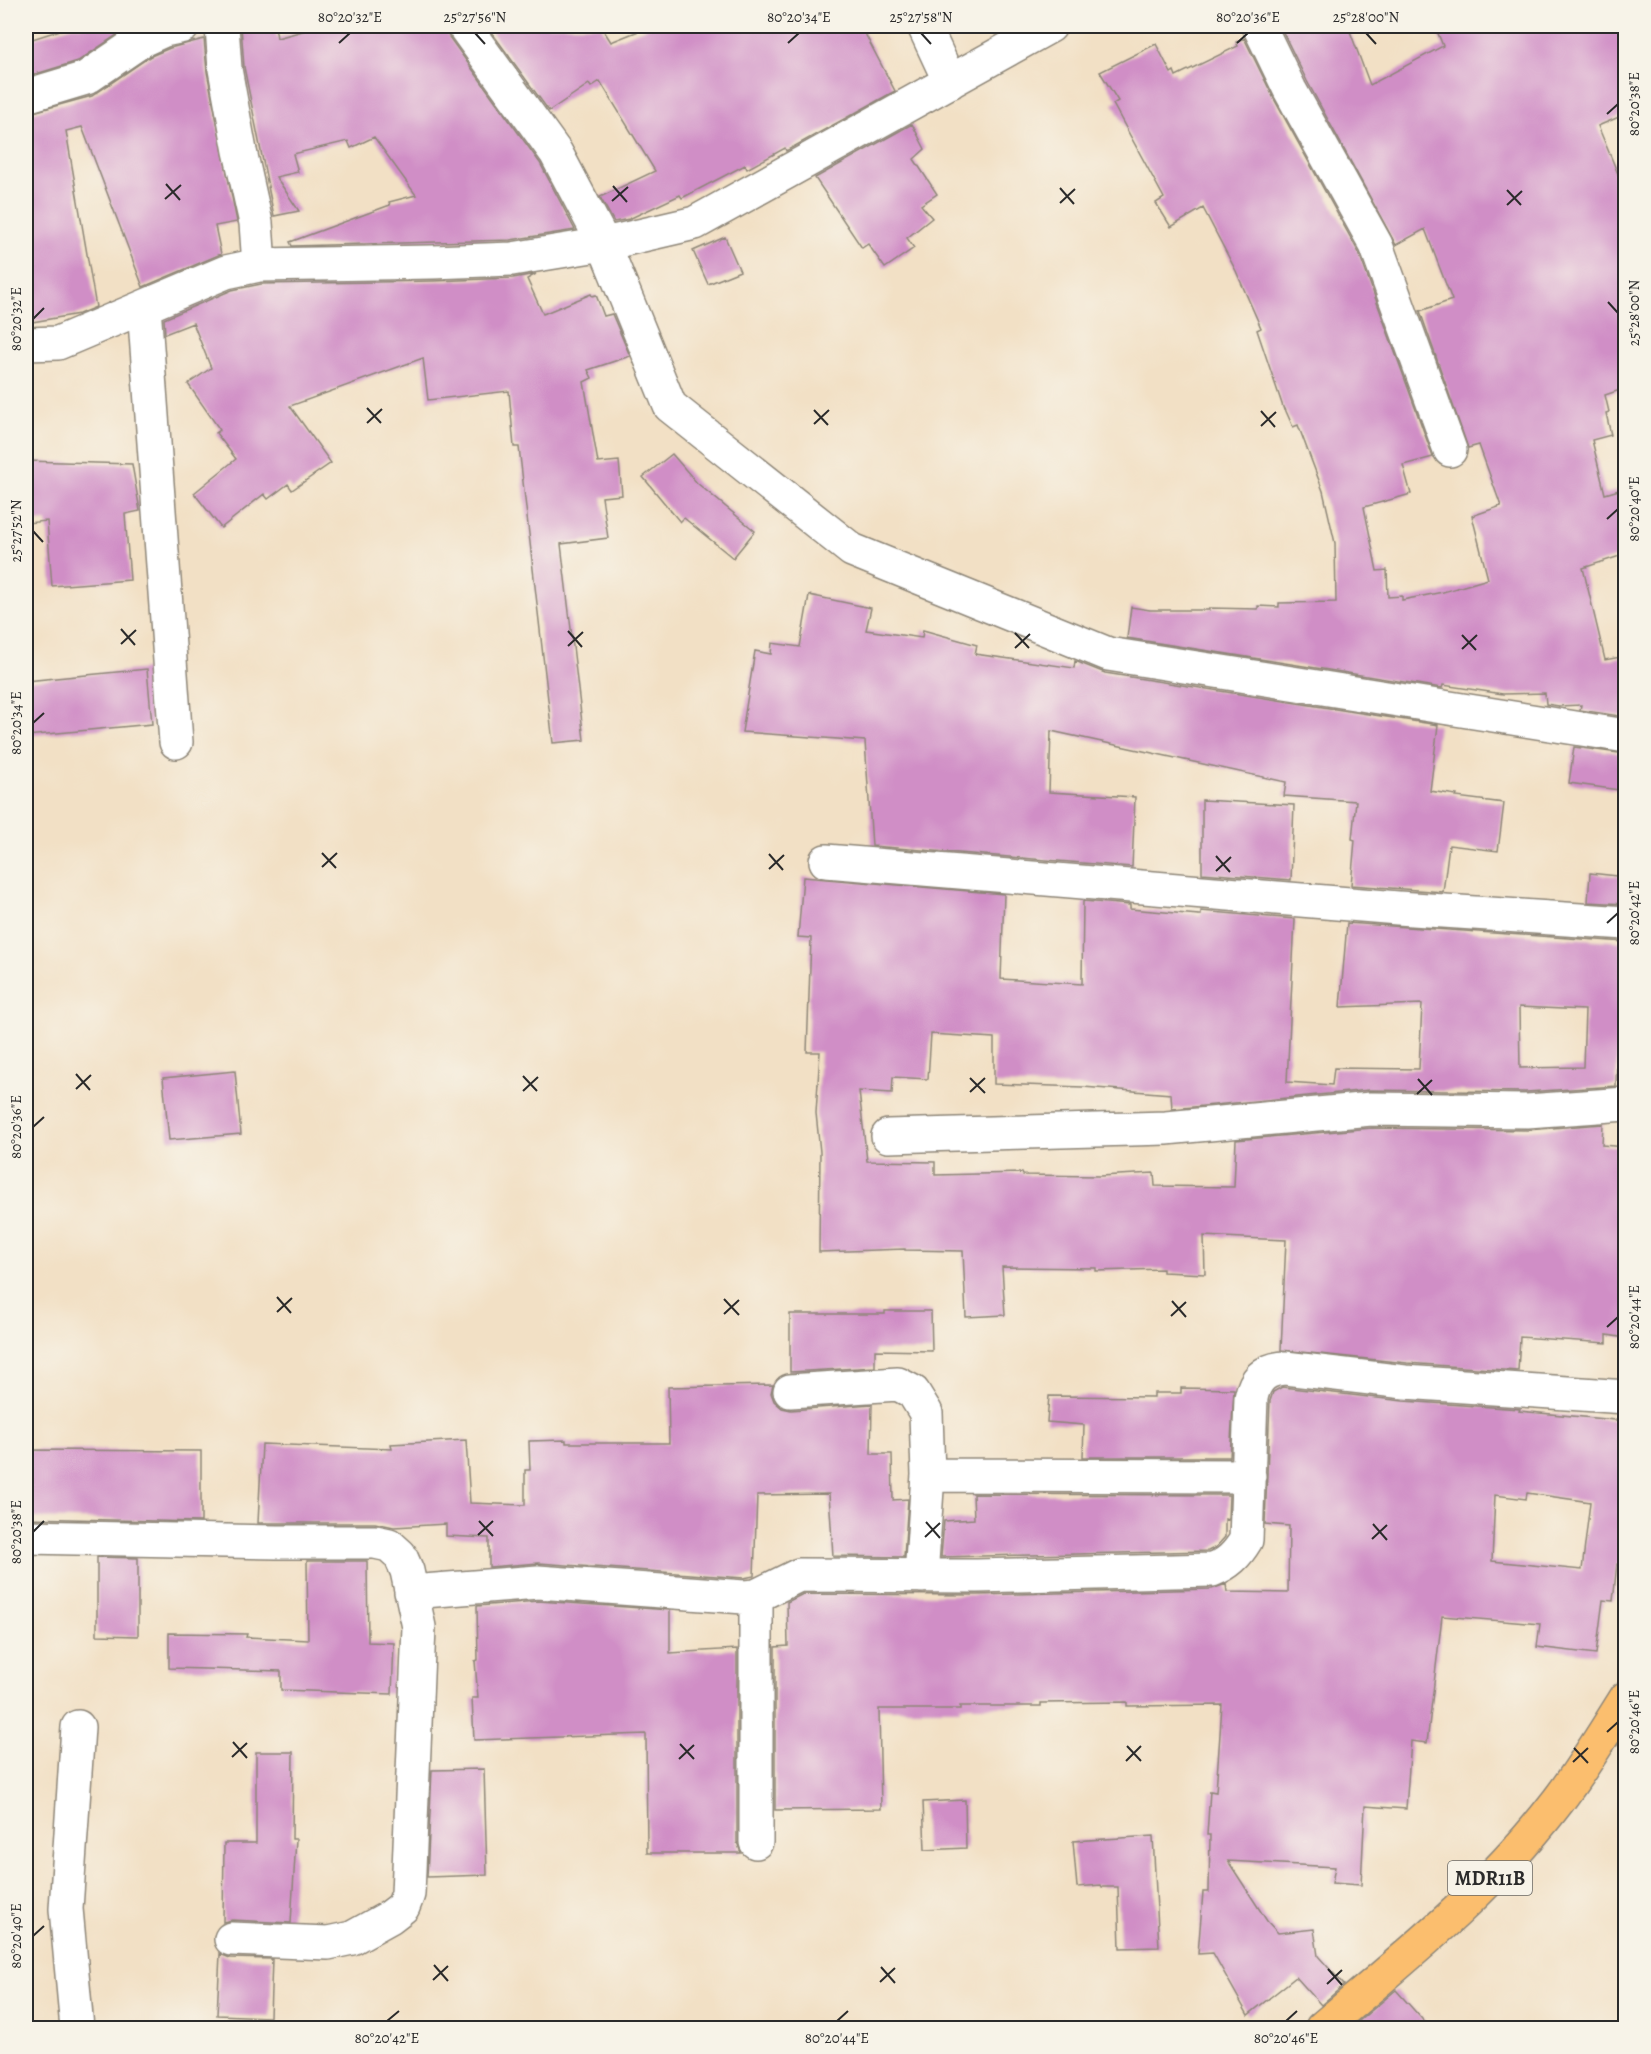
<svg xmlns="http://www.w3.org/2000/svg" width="1651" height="2054" font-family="Alegreya,serif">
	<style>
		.building { fill: #d08ec6; fill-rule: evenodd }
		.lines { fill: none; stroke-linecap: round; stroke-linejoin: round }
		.street-casing { stroke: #8e8678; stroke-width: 36 }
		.primary-casing { stroke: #8e8678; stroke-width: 36 }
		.street { stroke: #fff; stroke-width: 33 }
		.primary { stroke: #fbbe6e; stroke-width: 33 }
		.ticks { fill: none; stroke: #2b2b2b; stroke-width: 2 }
		.labels { text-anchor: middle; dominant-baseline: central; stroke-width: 4.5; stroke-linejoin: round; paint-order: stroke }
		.shield { fill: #f7f3e8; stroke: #686764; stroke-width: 1.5 }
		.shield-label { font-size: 20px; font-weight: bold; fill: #2b2b2b }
		.neatline { fill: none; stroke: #2b2b2b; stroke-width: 2 }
		.ticks-label { font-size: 15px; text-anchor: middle; fill: #2b2b2b }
	</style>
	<rect width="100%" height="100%" fill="#f7f3e8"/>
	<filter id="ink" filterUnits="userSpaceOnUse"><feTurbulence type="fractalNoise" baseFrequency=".0167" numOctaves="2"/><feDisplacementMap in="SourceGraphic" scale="12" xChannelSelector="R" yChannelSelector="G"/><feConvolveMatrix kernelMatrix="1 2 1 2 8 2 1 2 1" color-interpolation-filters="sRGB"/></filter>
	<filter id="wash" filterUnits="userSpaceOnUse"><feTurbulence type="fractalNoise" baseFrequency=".008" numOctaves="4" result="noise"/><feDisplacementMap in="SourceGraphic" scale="24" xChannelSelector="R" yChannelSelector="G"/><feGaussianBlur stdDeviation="1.35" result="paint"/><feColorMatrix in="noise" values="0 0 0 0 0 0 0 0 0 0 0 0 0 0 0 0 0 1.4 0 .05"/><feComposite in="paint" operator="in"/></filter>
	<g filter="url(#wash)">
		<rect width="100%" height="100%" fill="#f2e0c5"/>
		<g id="blocks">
			<path class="building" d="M 73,26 L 130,26 L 78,61 L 26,77 L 26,41 Z
				M 241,26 L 275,26 L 277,38 L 321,26 L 446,26 L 449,37 L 540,163 L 575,230 L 510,240 L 292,246 L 290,242 L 390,205 L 389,202 L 416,195 L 374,137 L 351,148 L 348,141 L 293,154 L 298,172 L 276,177 L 299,211 L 274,216 L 244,67 Z
				M 487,26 L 601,26 L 611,42 L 651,26 L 861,26 L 895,91 L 786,151 L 785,148 L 747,169 L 745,165 L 682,198 L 680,195 L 629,219 L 614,222 L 600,197 L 655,171 L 600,81 L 591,87 L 589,84 L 549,111 Z
				M 1280,26 L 1348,26 L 1370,85 L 1443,46 L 1435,26 L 1620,26 L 1626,40 L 1626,114 L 1598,126 L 1626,193 L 1626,388 L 1605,395 L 1609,412 L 1606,413 L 1611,435 L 1592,440 L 1605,494 L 1626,488 L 1626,554 L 1583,568 L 1605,660 L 1626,656 L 1626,717 L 1580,710 L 1581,705 L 1559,706 L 1546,704 L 1545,693 L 1503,694 L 1443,685 L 1442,688 L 1127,638 L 1131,607 L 1150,610 L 1209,610 L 1209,608 L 1258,609 L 1258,606 L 1279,607 L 1279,603 L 1336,602 L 1335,543 L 1323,491 L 1298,425 L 1293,427 L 1285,409 L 1284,410 L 1257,330 L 1261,328 L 1236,271 L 1203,208 L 1171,227 L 1156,203 L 1164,198 L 1113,104 L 1118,101 L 1100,72 L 1156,44 L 1171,73 L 1174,71 L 1176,76 L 1238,46 L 1236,42 L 1244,38 L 1274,99 L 1359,253 L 1433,457 L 1403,465 L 1411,494 L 1364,507 L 1377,571 L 1387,570 L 1388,597 L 1402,596 L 1402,600 L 1443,592 L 1488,579 L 1472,516 L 1501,506 L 1479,445 L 1468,448 L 1420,311 L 1452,300 L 1425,229 L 1396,245 L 1307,81 Z
				M 204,39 L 207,72 L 237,222 L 215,226 L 221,254 L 143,287 L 82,127 L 66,131 L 96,307 L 79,314 L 26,323 L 26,145 L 32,144 L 26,114 L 92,96 L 151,56 L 170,48 Z
				M 912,124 L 925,149 L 914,159 L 937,194 L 921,205 L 932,218 L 907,238 L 914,248 L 885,268 L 868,244 L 862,248 L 815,178 Z
				M 725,237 L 740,271 L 708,284 L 693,251 Z
				M 536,274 L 527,279 L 543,314 L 591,294 L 592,296 L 596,295 L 604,316 L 612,314 L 630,356 L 588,370 L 592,378 L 584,382 L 598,463 L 619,461 L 622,495 L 602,497 L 608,538 L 561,544 L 584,740 L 553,743 L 519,447 L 514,447 L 509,391 L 428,400 L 423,358 L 290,406 L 331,463 L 292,490 L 288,484 L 268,499 L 264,494 L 221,528 L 194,493 L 236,459 L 216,433 L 220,430 L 188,384 L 211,368 L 193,323 L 165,334 L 164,319 L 232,290 L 261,284 L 434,281 L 513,278 Z
				M 672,454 L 697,483 L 755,531 L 733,558 L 684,518 L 680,522 L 643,477 Z
				M 26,461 L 132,464 L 140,511 L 125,514 L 130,580 L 52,586 L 47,521 L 26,523 Z
				M 809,595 L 871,608 L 866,630 L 922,638 L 923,630 L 977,645 L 975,654 L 1074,668 L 1075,661 L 1105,673 L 1438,725 L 1430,791 L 1457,795 L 1456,797 L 1504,803 L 1498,851 L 1449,845 L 1443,892 L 1351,885 L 1355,840 L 1352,839 L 1356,801 L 1284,796 L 1286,782 L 1051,731 L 1049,792 L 1135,797 L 1132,867 L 872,846 L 865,741 L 742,732 L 755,651 L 771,654 L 772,643 L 800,647 Z
				M 147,669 L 152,724 L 26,736 L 26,681 Z
				M 1574,747 L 1626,754 L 1626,791 L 1569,783 Z
				M 1202,800 L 1294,805 L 1291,880 L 1202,873 Z
				M 1590,873 L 1626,877 L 1626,904 L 1588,902 Z
				M 803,877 L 1004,894 L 1001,979 L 1082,984 L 1083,901 L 1130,905 L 1130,909 L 1199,915 L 1201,915 L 1201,911 L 1295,919 L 1287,1082 L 1332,1085 L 1334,1068 L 1419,1069 L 1422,1004 L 1340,1007 L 1347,923 L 1626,942 L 1626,1035 L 1618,1035 L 1616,1086 L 1526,1092 L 1369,1090 L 1172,1109 L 1171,1094 L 1083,1087 L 994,1084 L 994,1038 L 931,1034 L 928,1079 L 893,1077 L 892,1093 L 859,1091 L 867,1161 L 935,1162 L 935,1175 L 1022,1173 L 1023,1175 L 1100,1176 L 1154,1173 L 1155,1186 L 1234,1187 L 1236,1140 L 1372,1128 L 1527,1130 L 1603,1124 L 1602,1145 L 1626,1147 L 1626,1338 L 1607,1335 L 1607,1343 L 1520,1337 L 1518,1371 L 1407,1363 L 1281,1350 L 1286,1240 L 1204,1236 L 1205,1274 L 1163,1272 L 1163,1269 L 1096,1271 L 1096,1268 L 1002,1267 L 1005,1315 L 966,1317 L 963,1251 L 905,1250 L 905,1249 L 819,1252 L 820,1152 L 816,1113 L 820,1052 L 807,1052 L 811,938 L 798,937 ZM 1519,1007 L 1585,1010 L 1583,1067 L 1520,1068 Z
				M 235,1071 L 241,1134 L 169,1140 L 163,1078 Z
				M 885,1311 L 931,1311 L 932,1351 L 875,1350 L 875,1367 L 790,1372 L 790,1314 L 885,1314 Z
				M 773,1385 L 771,1393 L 774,1401 L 782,1408 L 791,1410 L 872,1404 L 871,1454 L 892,1454 L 893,1500 L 908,1499 L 904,1557 L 833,1556 L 829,1494 L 757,1495 L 754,1576 L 744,1578 L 539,1563 L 489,1567 L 489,1538 L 446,1536 L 446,1524 L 394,1527 L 375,1523 L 258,1523 L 262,1444 L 392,1449 L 391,1444 L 466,1440 L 470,1503 L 525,1505 L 525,1470 L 530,1470 L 529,1441 L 566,1440 L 566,1443 L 669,1443 L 668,1387 Z
				M 1282,1387 L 1403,1401 L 1520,1409 L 1519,1411 L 1626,1421 L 1626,1546 L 1623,1565 L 1617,1564 L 1613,1601 L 1603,1600 L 1596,1654 L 1537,1647 L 1540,1624 L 1442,1616 L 1427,1743 L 1411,1741 L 1406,1809 L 1365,1806 L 1361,1885 L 1332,1883 L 1335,1867 L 1228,1861 L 1267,1921 L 1278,1933 L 1314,1929 L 1318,1956 L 1344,1985 L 1321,2005 L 1296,1977 L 1248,2015 L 1213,1953 L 1198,1954 L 1203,1892 L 1209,1892 L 1210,1835 L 1207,1835 L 1210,1791 L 1216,1792 L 1222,1705 L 1127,1706 L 1127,1702 L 1041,1703 L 1041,1706 L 960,1706 L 960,1709 L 879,1709 L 881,1809 L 775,1810 L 775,1647 L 788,1646 L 787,1602 L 803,1594 L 977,1595 L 1212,1589 L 1226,1584 L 1227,1592 L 1288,1593 L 1289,1526 L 1265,1524 L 1270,1401 L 1273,1392 ZM 1527,1493 L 1590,1502 L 1582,1570 L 1492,1561 L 1495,1495 L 1526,1499 Z
				M 1181,1388 L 1234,1389 L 1230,1457 L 1083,1457 L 1084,1425 L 1047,1422 L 1049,1396 L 1154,1397 L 1154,1393 L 1181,1393 Z
				M 26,1450 L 201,1451 L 201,1522 L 26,1518 Z
				M 973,1494 L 1229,1495 L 1228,1520 L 1225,1519 L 1225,1537 L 1216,1547 L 1208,1551 L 941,1557 L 944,1521 L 974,1519 Z
				M 97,1557 L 138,1558 L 138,1636 L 97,1635 Z
				M 307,1561 L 367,1561 L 368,1642 L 394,1643 L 392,1694 L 281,1690 L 281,1671 L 169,1668 L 169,1633 L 247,1634 L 246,1637 L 308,1640 Z
				M 538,1601 L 670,1610 L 670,1653 L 737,1649 L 737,1842 L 741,1853 L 647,1853 L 646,1734 L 474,1740 L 472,1698 L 478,1698 L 475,1661 L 478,1660 L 477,1606 Z
				M 256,1752 L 293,1752 L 292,1839 L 296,1839 L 291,1923 L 232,1920 L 223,1922 L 224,1843 L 256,1843 Z
				M 484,1769 L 487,1875 L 427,1877 L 432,1770 Z
				M 965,1800 L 966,1848 L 925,1850 L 923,1802 Z
				M 1153,1836 L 1159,1947 L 1120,1948 L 1118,1887 L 1102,1887 L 1101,1885 L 1077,1887 L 1073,1841 Z
				M 220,1954 L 230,1958 L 272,1959 L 270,2017 L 217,2015 Z
				M 1396,1990 L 1430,2028 L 1351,2028 L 1365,2016 Z"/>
		</g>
	</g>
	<g filter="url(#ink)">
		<use href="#blocks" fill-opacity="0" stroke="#8e8678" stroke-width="1.5"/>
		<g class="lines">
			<defs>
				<path id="street" d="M 222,26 L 225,69 L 240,151 L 256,223 L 259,265
					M 464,26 L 556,153 L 604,244 L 670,406 L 852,550 L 1108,654 L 1626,736
					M 924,26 L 950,82
					M 1259,26 L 1290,90 L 1376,245 L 1450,450
					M 26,96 L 86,78 L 142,40 L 164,30 L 183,26
					M 144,307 L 176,742
					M 26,344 L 58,343 L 226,272 L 259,265 L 433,262 L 512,259 L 604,244 L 695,223 L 1050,26
					M 826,861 L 1398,908 L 1626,923
					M 888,1136 L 1166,1128 L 1371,1109 L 1527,1111 L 1626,1104
					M 790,1391 L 898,1384 L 913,1392 L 926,1413 L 928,1475 L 921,1576
					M 928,1475 L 1249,1476
					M 26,1537 L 278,1542 L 375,1542 L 389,1545 L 400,1555 L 407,1571 L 419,1627 L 408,1894 L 403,1907 L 390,1917 L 352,1938 L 328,1943 L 231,1939
					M 411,1592 L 538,1582 L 744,1597 L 756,1596 L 799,1575 L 977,1576 L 1212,1570 C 1228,1564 1237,1555 1246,1540 L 1251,1398 C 1255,1378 1266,1369 1285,1368 L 1405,1382 L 1626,1397
					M 756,1842 L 756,1596
					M 77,2028 L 66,1909 L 78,1727"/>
				<path id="primary" d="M 1322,2028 C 1405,1958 1492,1888 1558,1801 C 1583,1768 1604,1733 1626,1698"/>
			</defs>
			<use href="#street" class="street-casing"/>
			<use href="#primary" class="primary-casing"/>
			<use href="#street" class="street"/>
			<use href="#primary" class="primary"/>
		</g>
	</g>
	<path class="ticks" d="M 475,33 L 485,44M 921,33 L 931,44M 1366,33 L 1376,44M 339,43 L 350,33M 788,43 L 799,33M 1237,43 L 1248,33M 1607,114 L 1618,104M 166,184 L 180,200M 613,186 L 627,202M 1060,188 L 1074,204M 1507,190 L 1521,205M 165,199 L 181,185M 612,201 L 628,187M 1060,203 L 1075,189M 1507,205 L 1522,191M 1608,302 L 1618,313M 33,319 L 44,308M 367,408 L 381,423M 814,410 L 828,425M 1261,411 L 1275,427M 367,423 L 382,409M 814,424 L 829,410M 1261,426 L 1276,412M 1607,519 L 1618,509M 33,531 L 43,542M 121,629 L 135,645M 568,631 L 582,647M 1015,633 L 1029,648M 1462,635 L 1476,650M 121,644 L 136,630M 568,646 L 583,632M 1015,648 L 1030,634M 1462,649 L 1477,635M 33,723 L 44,713M 322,853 L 336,868M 769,854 L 783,870M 1216,856 L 1230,872M 322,867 L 337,853M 769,869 L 784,855M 1216,871 L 1231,857M 1607,923 L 1618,913M 76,1074 L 90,1090M 523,1076 L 537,1091M 970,1078 L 985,1093M 1418,1079 L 1432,1095M 76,1089 L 91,1075M 523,1091 L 538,1077M 970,1092 L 985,1078M 1417,1094 L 1432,1080M 33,1127 L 44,1117M 277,1297 L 291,1313M 724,1299 L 739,1315M 1172,1301 L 1186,1317M 277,1312 L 292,1298M 724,1314 L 739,1300M 1171,1316 L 1186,1302M 1607,1327 L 1618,1317M 479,1521 L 493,1536M 926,1522 L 940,1538M 1373,1524 L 1387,1540M 33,1532 L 44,1521M 478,1535 L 493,1521M 925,1537 L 940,1523M 1372,1539 L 1387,1525M 1607,1732 L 1618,1722M 233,1742 L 247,1758M 680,1744 L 694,1759M 1127,1746 L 1141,1761M 1574,1748 L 1588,1763M 232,1757 L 247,1743M 679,1759 L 694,1745M 1126,1761 L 1141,1746M 1573,1762 L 1588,1748M 33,1936 L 44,1926M 434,1965 L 448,1981M 881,1967 L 895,1983M 1328,1969 L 1342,1985M 433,1980 L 448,1966M 880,1982 L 895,1968M 1327,1984 L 1342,1970M 387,2021 L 399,2011M 837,2021 L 848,2011M 1286,2021 L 1297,2011"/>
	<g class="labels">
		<rect class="shield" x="1448" y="1861" width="84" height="34" rx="4.5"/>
		<g class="shield-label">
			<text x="1490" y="1878">MDR11B</text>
		</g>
	</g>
	<rect width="1651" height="2054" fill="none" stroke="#f7f3e8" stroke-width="66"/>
	<rect x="33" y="33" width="1585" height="1988" class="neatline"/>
	<g class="ticks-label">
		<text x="350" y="22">80°20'32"E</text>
		<text x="475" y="22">25°27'56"N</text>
		<text x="799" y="22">80°20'34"E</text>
		<text x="921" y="22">25°27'58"N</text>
		<text x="1248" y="22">80°20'36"E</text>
		<text x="1366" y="22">25°28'00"N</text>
		<text transform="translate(1634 104) rotate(-90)" y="5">80°20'38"E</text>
		<text transform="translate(1634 313) rotate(-90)" y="5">25°28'00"N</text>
		<text transform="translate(16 319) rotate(-90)" y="5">80°20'32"E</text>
		<text transform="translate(1634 509) rotate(-90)" y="5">80°20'40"E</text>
		<text transform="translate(16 531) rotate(-90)" y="5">25°27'52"N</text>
		<text transform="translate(16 723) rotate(-90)" y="5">80°20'34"E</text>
		<text transform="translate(1634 913) rotate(-90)" y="5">80°20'42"E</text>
		<text transform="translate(16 1127) rotate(-90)" y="5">80°20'36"E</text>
		<text transform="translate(1634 1317) rotate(-90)" y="5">80°20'44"E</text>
		<text transform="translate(16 1532) rotate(-90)" y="5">80°20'38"E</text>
		<text transform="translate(1634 1722) rotate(-90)" y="5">80°20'46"E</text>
		<text transform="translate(16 1936) rotate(-90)" y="5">80°20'40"E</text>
		<text x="387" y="2043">80°20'42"E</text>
		<text x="837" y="2043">80°20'44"E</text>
		<text x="1286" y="2043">80°20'46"E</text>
	</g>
</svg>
